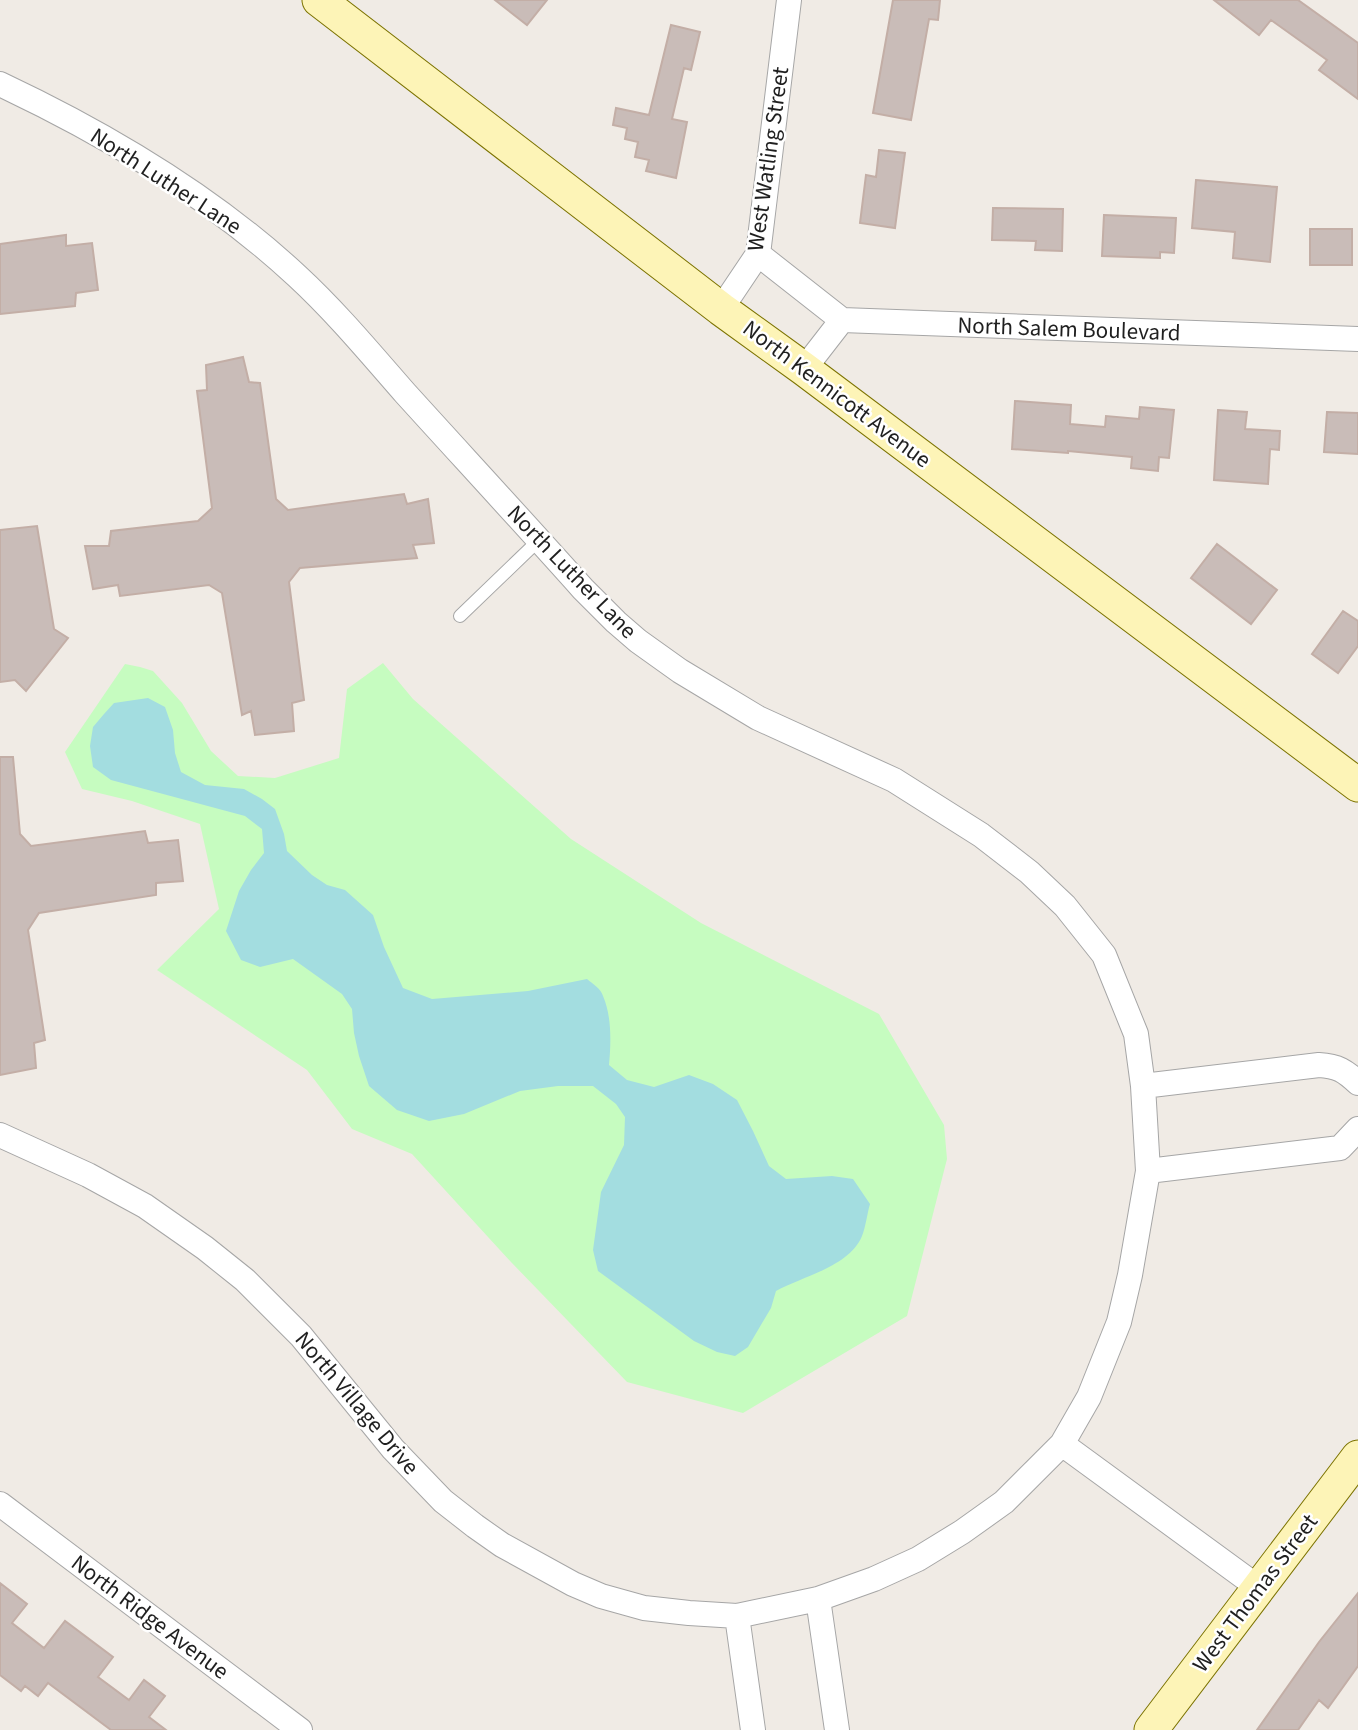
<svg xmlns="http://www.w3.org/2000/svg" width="1358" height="1730" font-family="'Source Sans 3',sans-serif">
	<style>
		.park { fill: #c6fcc0 }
		.water { fill: #a3dde0 }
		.building { fill: #c9bcb8; stroke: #c3aea6; stroke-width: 2 }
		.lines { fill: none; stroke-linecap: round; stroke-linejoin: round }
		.lane-casing { stroke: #a6a6a6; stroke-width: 14 }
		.street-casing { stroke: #a6a6a6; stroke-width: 26 }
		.secondary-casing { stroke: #7c7300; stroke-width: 35 }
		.lane { stroke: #fff; stroke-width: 12 }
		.street { stroke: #fff; stroke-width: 24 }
		.secondary { stroke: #fdf4b7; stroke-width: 33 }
		.labels { text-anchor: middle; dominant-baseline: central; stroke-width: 5; stroke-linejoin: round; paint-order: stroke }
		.street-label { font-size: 23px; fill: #1f1f1f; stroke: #fff }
	</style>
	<rect width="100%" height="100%" fill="#f0ebe5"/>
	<path class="park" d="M 383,663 L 413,699 L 571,839 L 701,923 L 879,1014 L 944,1125 L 947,1159 L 907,1316 L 743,1413 L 627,1382 L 511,1262 L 412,1154 L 352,1129 L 307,1070 L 157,970 L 219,909 L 200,824 L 132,801 L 82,789 L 65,752 L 125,664 L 140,667 L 153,671 L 182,703 L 211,751 L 238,776 L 275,778 L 339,758 L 347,689 Z"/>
	<path class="water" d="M 148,698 L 165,707 L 173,730 L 175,753 L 181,772 L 205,785 L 244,789 L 262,799 L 275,809 L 284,834 L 287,851 L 312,875 L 327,885 L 345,890 L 373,915 L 384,947 L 403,988 L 432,999 L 528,991 L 587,979 C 593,984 601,989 603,996 C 612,1017 611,1043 609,1065 L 627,1080 L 654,1087 L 689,1075 L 713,1084 L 737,1100 L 753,1131 L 769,1166 L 786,1179 L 832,1176 L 853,1179 L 870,1204 C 867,1214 866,1226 862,1236 C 849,1267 803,1276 776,1291 L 771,1308 L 748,1347 L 735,1356 L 717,1352 L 694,1341 L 598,1271 L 593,1250 L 601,1192 L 624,1145 L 625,1117 L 616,1104 L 593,1086 L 558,1086 L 520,1091 L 464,1114 L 429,1121 L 397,1110 L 369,1086 L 359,1056 L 354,1033 L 352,1009 L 342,994 L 293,959 L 260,967 L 241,960 L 226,931 L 239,891 L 251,870 L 264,853 L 262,829 L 245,816 L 111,780 L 93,767 L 90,746 L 93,727 L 104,714 L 114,703 Z"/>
	<path class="building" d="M 495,0 L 547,0 L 527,25 Z
		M 893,0 L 940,0 L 938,20 L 929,19 L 911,120 L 873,113 Z
		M 1214,0 L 1298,0 L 1358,43 L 1358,99 L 1319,70 L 1327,60 L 1271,20 L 1259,35 Z
		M 671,25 L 700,32 L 691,70 L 684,68 L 672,119 L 687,122 L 676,178 L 646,171 L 649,160 L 635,157 L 638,142 L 625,139 L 627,128 L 613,125 L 616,108 L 649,115 Z
		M 879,150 L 905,153 L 895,228 L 860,223 L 866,175 L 876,177 Z
		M 1196,180 L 1277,187 L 1270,262 L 1233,258 L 1235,232 L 1192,228 Z
		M 993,208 L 1063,209 L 1062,251 L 1035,250 L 1036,241 L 992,240 Z
		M 1104,215 L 1176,218 L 1174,253 L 1160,252 L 1160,258 L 1102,256 Z
		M 1310,229 L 1352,229 L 1352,265 L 1310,265 Z
		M 66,235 L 66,246 L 92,243 L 98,290 L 76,293 L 75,306 L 0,314 L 0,244 Z
		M 243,357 L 249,382 L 260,383 L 276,499 L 288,510 L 404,494 L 407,504 L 428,499 L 434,543 L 413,545 L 417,558 L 300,568 L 289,582 L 304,700 L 292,703 L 294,731 L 255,735 L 251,711 L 242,715 L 222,593 L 209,585 L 120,596 L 118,585 L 93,589 L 85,546 L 109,546 L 111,531 L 198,521 L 212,508 L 197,391 L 207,390 L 206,365 Z
		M 1015,401 L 1071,405 L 1070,424 L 1105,427 L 1106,416 L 1139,419 L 1140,407 L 1174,410 L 1169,458 L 1159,457 L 1158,471 L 1131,468 L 1132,457 L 1068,451 L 1068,453 L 1012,449 Z
		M 1218,410 L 1247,412 L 1245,429 L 1280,431 L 1279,450 L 1270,449 L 1268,484 L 1214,480 Z
		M 1327,412 L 1358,413 L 1358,454 L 1324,452 Z
		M 37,526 L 54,629 L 68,638 L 26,691 L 15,680 L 0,682 L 0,530 Z
		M 1217,544 L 1277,590 L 1251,624 L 1191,578 Z
		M 1343,611 L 1358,621 L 1358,646 L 1338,673 L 1312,654 Z
		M 0,757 L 13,757 L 20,834 L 31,846 L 145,831 L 148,843 L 178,840 L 183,881 L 156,883 L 156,895 L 39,913 L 28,930 L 45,1040 L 34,1043 L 36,1068 L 0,1075 Z
		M 0,1583 L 27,1604 L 12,1623 L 44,1648 L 65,1621 L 113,1657 L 98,1677 L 129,1700 L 144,1680 L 165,1696 L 149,1717 L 166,1730 L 111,1730 L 48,1683 L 38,1696 L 25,1686 L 21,1691 L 0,1675 Z
		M 1358,1593 L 1358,1666 L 1328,1708 L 1319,1700 L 1298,1730 L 1257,1730 L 1319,1642 Z"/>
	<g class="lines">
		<defs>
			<path id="lane" d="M 460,616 L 539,540"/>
			<path id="street" d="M 0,84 C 106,134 211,196 297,276 C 336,312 370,353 405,393 C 464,458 524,523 583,589 L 616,622 L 638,641 L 680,671 L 758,718 L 894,780 L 981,835 L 1029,872 L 1065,906 L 1104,955 L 1136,1034 L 1143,1086 L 1148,1171 L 1130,1275 L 1119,1322 L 1089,1397 L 1062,1444 L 1004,1502 L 962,1532 L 918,1559 L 874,1579 L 818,1599 L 737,1616 L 689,1613 L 644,1608 L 601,1596 L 573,1584 L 502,1545 L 475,1526 L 443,1501 L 393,1449 L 301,1336 L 245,1280 L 205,1248 L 145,1206 L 88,1175 L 0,1135
				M 758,254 L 842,320
				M 721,309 L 758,254 L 789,0
				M 804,369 L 842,320 L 1358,339
				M 1143,1086 L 1319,1065 C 1338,1066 1345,1071 1358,1083
				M 1148,1171 L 1340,1148 L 1358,1129
				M 1062,1444 L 1259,1588
				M 0,1504 L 300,1730
				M 818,1599 L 837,1730
				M 737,1616 L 753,1730"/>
			<path id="secondary" d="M 319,0 L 721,309 L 804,369 L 1358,785
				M 1151,1730 L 1358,1457"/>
		</defs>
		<use href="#lane" class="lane-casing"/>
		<use href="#street" class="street-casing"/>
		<use href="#secondary" class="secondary-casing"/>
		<use href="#lane" class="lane"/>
		<use href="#street" class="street"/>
		<use href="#secondary" class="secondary"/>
	</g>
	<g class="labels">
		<g class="street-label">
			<text transform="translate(768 159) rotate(-82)">West Watling Street</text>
			<text transform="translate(166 181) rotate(33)">North Luther Lane</text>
			<text transform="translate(1069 329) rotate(2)">North Salem Boulevard</text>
			<text transform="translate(837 394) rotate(37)">North Kennicott Avenue</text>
			<text transform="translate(572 572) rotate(46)">North Luther Lane</text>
			<text transform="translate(357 1403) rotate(50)">North Village Drive</text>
			<text transform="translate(1255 1593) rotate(-53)">West Thomas Street</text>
			<text transform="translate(150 1617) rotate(37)">North Ridge Avenue</text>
		</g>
	</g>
</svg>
